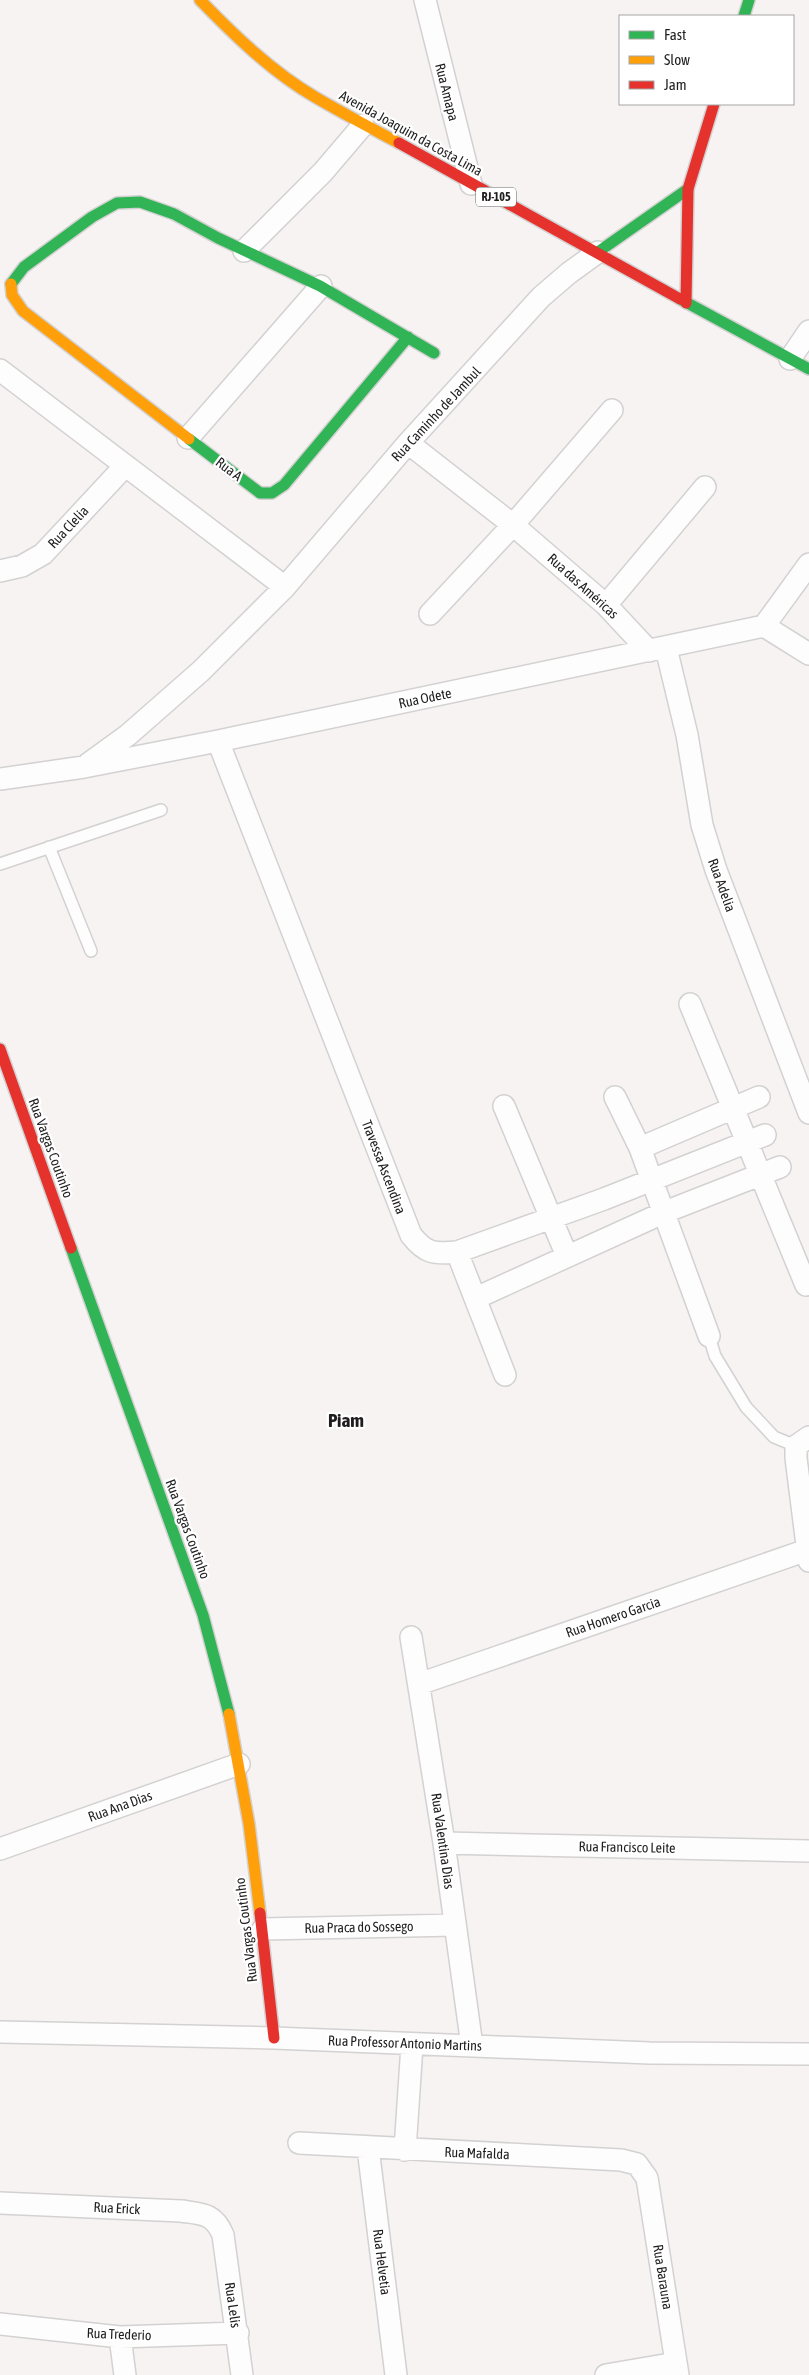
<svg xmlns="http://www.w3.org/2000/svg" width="809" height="2375" font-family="'Asap Condensed',sans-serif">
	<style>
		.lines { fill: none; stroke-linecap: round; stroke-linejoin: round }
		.lane-casing { stroke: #d3d1d1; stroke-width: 14 }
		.street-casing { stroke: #d3d1d1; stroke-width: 24 }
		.fast-casing { stroke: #d3d1d1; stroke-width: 14 }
		.slow-casing { stroke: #d3d1d1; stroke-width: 14 }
		.jam-casing { stroke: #d3d1d1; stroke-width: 14 }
		.lane { stroke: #fefdfd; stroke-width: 11 }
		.street { stroke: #fefdfd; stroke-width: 21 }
		.fast { stroke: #30b455; stroke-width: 11 }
		.slow { stroke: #ff9f0a; stroke-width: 11 }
		.jam { stroke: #e5322d; stroke-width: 11 }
		.labels { text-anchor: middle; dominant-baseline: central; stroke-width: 4.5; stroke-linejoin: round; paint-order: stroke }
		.shield { fill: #fff; stroke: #626161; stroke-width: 1 }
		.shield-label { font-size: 12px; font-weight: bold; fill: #1f1d1d }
		.street-label { font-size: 14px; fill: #1f1d1d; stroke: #fff }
		.district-label { font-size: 19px; font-weight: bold; fill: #1f1d1d; stroke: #fff }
	</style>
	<rect width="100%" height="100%" fill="#f7f3f3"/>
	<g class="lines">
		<defs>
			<path id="lane" d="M 49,847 L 91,951
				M 0,864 L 161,810
				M 709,1336 L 715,1356 L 746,1407 L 774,1437 L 796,1446"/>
			<path id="street" d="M 425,0 L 471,184
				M 244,251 L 323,172 L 363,125
				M 790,359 L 809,331
				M 0,370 L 285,587
				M 188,438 L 321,286
				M 408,443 L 513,525 L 606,605 L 649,651
				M 0,571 L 22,566 L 43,554 L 125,466
				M 606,605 L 705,487
				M 430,614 L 513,525 L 612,410
				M 764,626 L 809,564
				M 764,626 L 809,654
				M 666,648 L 687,735 L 702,825 L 716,870 L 809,1113
				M 218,741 L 411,1235 C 426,1254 434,1254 457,1252 L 604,1199 L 765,1135
				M 88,764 L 128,735 L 201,671 L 285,587 L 408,443 L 541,297 L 569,273 L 598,252
				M 0,779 L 84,767 L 218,741 L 764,626
				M 690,1004 L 806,1285
				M 615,1097 L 640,1148 L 709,1336
				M 504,1106 L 567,1256
				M 640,1148 L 759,1097
				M 457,1252 L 505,1375
				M 476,1298 L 665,1212 L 780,1167
				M 809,1437 L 796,1446 L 796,1458 L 809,1561
				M 411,1637 L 444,1843 L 472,2046
				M 419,1684 L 807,1550
				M 444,1843 L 809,1851
				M 0,1849 L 239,1764
				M 263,1929 L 455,1925
				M 0,2032 L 274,2038 L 650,2053 L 809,2054
				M 299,2143 L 621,2160 L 637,2164 L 647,2178 L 678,2375
				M 368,2148 L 396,2375
				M 405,2150 L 412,2045
				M 0,2203 L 181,2211 C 202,2214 214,2213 223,2235 L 242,2375
				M 0,2324 L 120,2337 L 238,2333
				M 120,2337 L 125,2375
				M 606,2375 L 676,2363"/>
			<path id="fast" d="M 744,16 L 749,0
				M 598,252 L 688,189
				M 11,284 L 24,267 L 92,217 L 117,203 L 140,202 L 174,214 L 218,238 L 320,286 L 434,353
				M 680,299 L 809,369
				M 189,439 L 260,493 L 272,493 L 284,485 L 408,337
				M 71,1248 L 203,1615 L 229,1714"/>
			<path id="slow" d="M 200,0 C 234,35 272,72 315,97 C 342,113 371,128 399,143
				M 11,284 L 12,295 L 23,311 L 189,439
				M 229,1714 L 249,1824 L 260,1913"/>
			<path id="jam" d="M 399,143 L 680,299
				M 686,303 L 688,189 L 714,104
				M 0,1049 L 71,1248
				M 260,1913 L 274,2038"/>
		</defs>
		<use href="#lane" class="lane-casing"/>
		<use href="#street" class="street-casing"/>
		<use href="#fast" class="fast-casing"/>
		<use href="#slow" class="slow-casing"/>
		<use href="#jam" class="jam-casing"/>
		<use href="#lane" class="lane"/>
		<use href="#street" class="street"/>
		<use href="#fast" class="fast"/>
		<use href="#slow" class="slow"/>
		<use href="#jam" class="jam"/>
	</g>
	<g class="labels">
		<rect class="shield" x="476" y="187.5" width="40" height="19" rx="4"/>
		<g class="shield-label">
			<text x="496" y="197">RJ-105</text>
		</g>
		<g class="street-label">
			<text transform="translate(447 92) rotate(76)">Rua Amapa</text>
			<text transform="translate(411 133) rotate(29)">Avenida Joaquim da Costa Lima</text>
			<text transform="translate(436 414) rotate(-47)">Rua Caminho de Jambul</text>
			<text transform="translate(229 469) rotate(37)">Rua A</text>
			<text transform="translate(68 527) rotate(-47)">Rua Clelia</text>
			<text transform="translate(583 586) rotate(42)">Rua das Américas</text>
			<text transform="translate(425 698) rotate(-12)">Rua Odete</text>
			<text transform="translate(722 885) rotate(70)">Rua Adelia</text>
			<text transform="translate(51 1148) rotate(70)">Rua Vargas Coutinho</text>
			<text transform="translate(384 1167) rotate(69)">Travessa Ascendina</text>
			<text transform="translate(188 1529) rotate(70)">Rua Vargas Coutinho</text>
			<text transform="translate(613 1617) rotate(-19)">Rua Homero Garcia</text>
			<text transform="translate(120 1806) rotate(-20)">Rua Ana Dias</text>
			<text transform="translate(443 1841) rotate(82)">Rua Valentina Dias</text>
			<text transform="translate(627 1847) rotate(1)">Rua Francisco Leite</text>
			<text transform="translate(359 1927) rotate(-1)">Rua Praca do Sossego</text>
			<text transform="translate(246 1930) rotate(-97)">Rua Vargas Coutinho</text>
			<text transform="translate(405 2043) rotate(2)">Rua Professor Antonio Martins</text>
			<text transform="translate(477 2153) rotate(2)">Rua Mafalda</text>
			<text transform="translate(117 2208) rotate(3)">Rua Erick</text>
			<text transform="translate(382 2262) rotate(83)">Rua Helvetia</text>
			<text transform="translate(663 2277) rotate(81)">Rua Barauna</text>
			<text transform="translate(233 2305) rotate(82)">Rua Lelis</text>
			<text transform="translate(119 2334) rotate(2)">Rua Trederio</text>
		</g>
		<g class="district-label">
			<text x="346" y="1420">Piam</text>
		</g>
	</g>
	<rect x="619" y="15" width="175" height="90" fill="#ffffff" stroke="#a5a5a5"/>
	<rect x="629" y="31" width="25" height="8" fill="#30b455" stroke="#a5a5a5"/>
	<text x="664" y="40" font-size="15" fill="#1f1d1d">Fast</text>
	<rect x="629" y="56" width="25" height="8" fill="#ff9f0a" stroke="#a5a5a5"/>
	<text x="664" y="65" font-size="15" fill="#1f1d1d">Slow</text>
	<rect x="629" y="81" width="25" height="8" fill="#e5322d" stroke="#a5a5a5"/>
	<text x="664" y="90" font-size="15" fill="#1f1d1d">Jam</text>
</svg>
